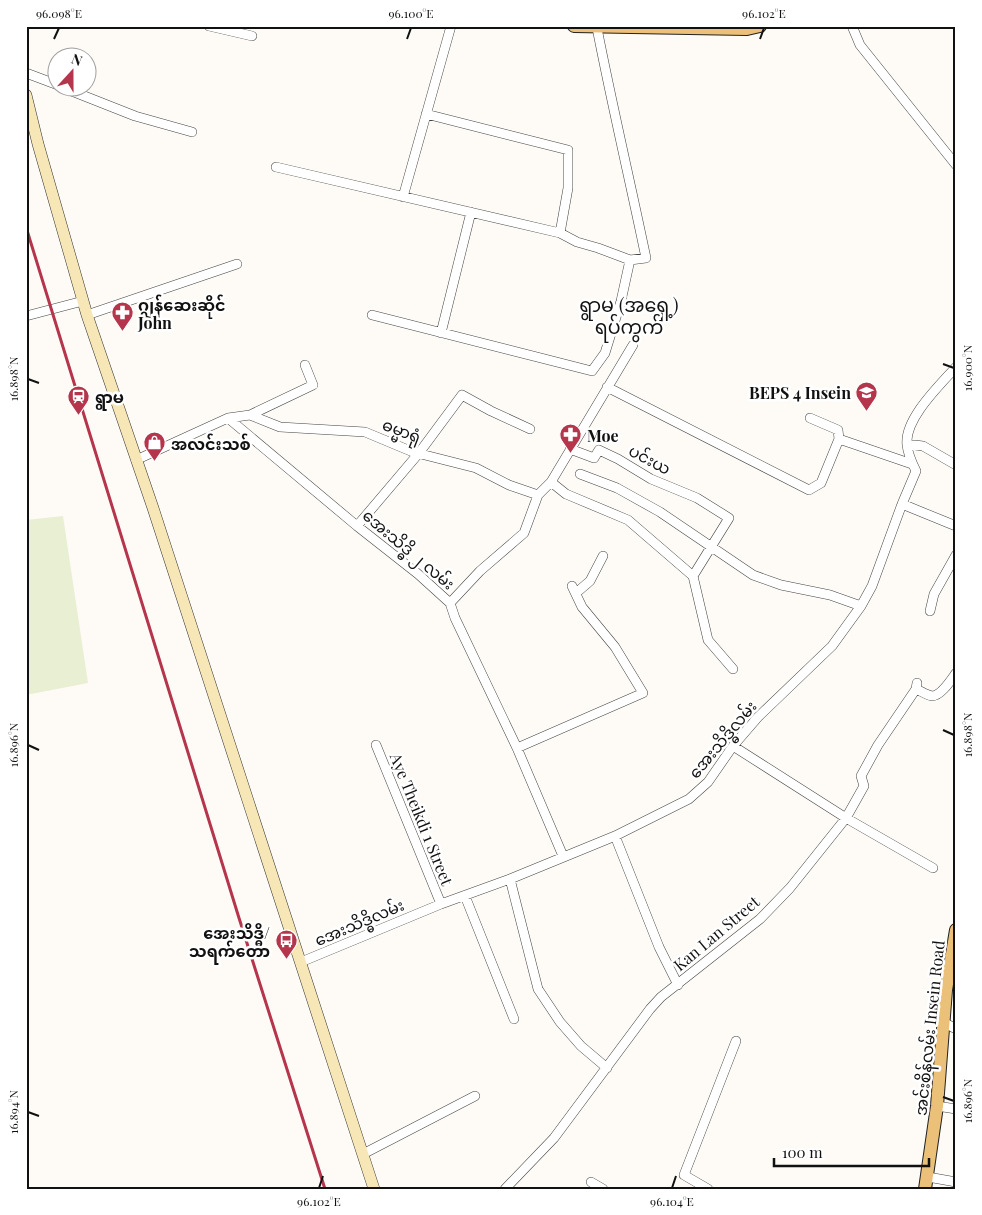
<svg xmlns="http://www.w3.org/2000/svg" width="982" height="1215" font-family="'Playfair Display','Noto Sans Myanmar',serif">
	<style>
		.pitch { fill: #e9efd2 }
		.lines { fill: none; stroke-linecap: round; stroke-linejoin: round }
		.street-casing { stroke: #444; stroke-width: 10 }
		.secondary-casing { stroke: #333; stroke-width: 12 }
		.primary-casing { stroke: #222; stroke-width: 14 }
		.street { stroke: #fff; stroke-width: 9 }
		.secondary { stroke: #f7e7b7; stroke-width: 11 }
		.primary { stroke: #ebc078; stroke-width: 12 }
		.rail { stroke: #b5354d; stroke-width: 3 }
		.ticks { fill: none; stroke: #111; stroke-width: 2 }
		.labels { text-anchor: middle; dominant-baseline: central; stroke-width: 5; stroke-linejoin: round; paint-order: stroke }
		.poi-label { font-size: 16px; font-weight: bold; fill: #111; stroke: #fff; text-anchor: start }
		.street-label { font-size: 16px; fill: #111; stroke: #fff }
		.quarter-label { font-size: 19px; fill: #111; stroke: #fff }
		.neatline { fill: none; stroke: #111; stroke-width: 2 }
		.ticks-label { font-size: 12px; text-anchor: middle; fill: #111 }
	</style>
	<rect width="100%" height="100%" fill="#fefbf6"/>
	<path class="pitch" d="M 63,516 L 88,683 L 26,695 L 26,520 Z"/>
	<g class="lines">
		<defs>
			<path id="street" d="M 209,26 L 252,36
				M 852,26 L 860,45 L 956,165
				M 26,73 L 58,85
				M 64,88 L 135,116 L 192,132
				M 426,114 L 568,150 L 568,188 L 560,233 L 577,242 L 598,248 L 630,260 L 646,258 C 630,181 612,105 597,28
				M 276,167 L 560,233
				M 403,197 L 451,26
				M 87,315 L 237,264
				M 372,315 L 592,371 L 605,353 L 621,301 L 630,260
				M 26,316 L 83,301
				M 441,333 L 471,212
				M 607,387 L 809,490 L 821,483 L 839,439 L 912,464
				M 250,415 L 280,427 L 365,432 L 413,452 L 476,468 L 509,485 L 538,495
				M 228,418 L 357,526 L 418,574 L 450,603 L 455,618 L 517,748 L 563,856
				M 810,418 L 838,430 L 839,439
				M 907,444 L 923,446 L 956,465
				M 570,449 L 594,458 L 599,450 L 618,459 L 651,479 L 697,498 L 729,518 L 693,576
				M 136,460 L 228,418 L 250,415 L 313,385 L 305,365
				M 580,474 L 617,488 L 660,512 L 753,575 L 781,585 L 830,595 L 861,606
				M 551,482 L 566,494 L 628,520 L 693,576 L 708,640 L 733,669
				M 902,504 L 956,526
				M 357,526 L 419,453 L 462,395 L 491,411 L 530,429
				M 576,593 L 590,581 L 603,556
				M 450,603 L 480,571 L 524,533 L 538,495 L 551,482 L 633,345
				M 930,611 L 934,594 L 956,555
				M 916,689 C 921,691 926,695 932,696 C 941,696 951,680 956,673
				M 376,745 L 441,904
				M 733,746 L 846,818 L 933,868
				M 517,748 L 643,693 L 615,647 L 582,607 L 572,586
				M 615,836 L 659,947 L 678,985
				M 510,879 L 538,989 L 560,1022 L 581,1046 L 607,1068
				M 465,896 L 514,1019
				M 301,962 L 441,904 L 510,879 L 615,836 L 689,799 L 708,782 L 733,746 L 758,717 L 832,646 L 861,606 L 872,586 L 902,504 L 916,471 C 912,463 908,454 907,445 C 904,419 940,385 956,367
				M 945,1023 L 956,1029
				M 937,1106 L 956,1109
				M 363,1154 L 475,1096
				M 928,1177 L 956,1182
				M 591,1182 L 603,1189
				M 505,1189 L 554,1138 L 650,1009 L 661,997 L 760,919 L 790,888 L 846,818 L 864,786 L 861,776 L 878,745 L 916,689 L 917,683
				M 708,1189 L 684,1175 L 736,1041"/>
			<path id="secondary" d="M 26,95 L 38,144 L 87,315 L 153,508 L 374,1189"/>
			<path id="primary" d="M 574,26 L 747,29 L 760,26
				M 925,1189 L 937,1106 L 946,990 L 956,930"/>
		</defs>
		<use href="#street" class="street-casing"/>
		<use href="#secondary" class="secondary-casing"/>
		<use href="#primary" class="primary-casing"/>
		<use href="#street" class="street"/>
		<use href="#secondary" class="secondary"/>
		<use href="#primary" class="primary"/>
		<path class="rail" d="M 26,227 L 239,918 L 325,1189"/>
	</g>
	<path class="ticks" d="M 54,39 L 59,28M 407,39 L 411,28M 760,39 L 764,28M 943,364 L 954,368M 28,379 L 39,383M 943,730 L 954,735M 28,745 L 39,750M 943,1097 L 954,1101M 28,1112 L 39,1116M 319,1188 L 323,1176M 672,1188 L 676,1176"/>
	<defs>
		<symbol id="pharmacy-pin" viewBox="-11 -11 22 30"><path d="M0 17L-7.5 6A9.5 9.5 0 1 1 7.5 6Z" fill="#b5354d" stroke="#fff"/><path d="M-2-6h4v4h4v4h-4v4h-4v-4h-4v-4h4Z" fill="#fff"/></symbol>
		<symbol id="school-pin" viewBox="-11 -11 22 30"><path d="M0 17L-7.5 6A9.5 9.5 0 1 1 7.5 6Z" fill="#b5354d" stroke="#fff"/><path d="M0-5L7-2L0 1L-7-2ZM-4 1L0 2.5L4 1V4Q0 6-4 4Z" fill="#fff"/></symbol>
		<symbol id="station-pin" viewBox="-11 -11 22 30"><path d="M0 17L-7.5 6A9.5 9.5 0 1 1 7.5 6Z" fill="#b5354d" stroke="#fff"/><path d="M-3-6H3Q5-6 5-4V2Q5 4 3 4L4.5 6H3L1.5 4h-3L-3 6H-4.5L-3 4Q-5 4-5 2V-4Q-5-6-3-6ZM-3.5-4v3h7v-3ZM-3.5 1v1.5H-2V1ZM2 1v1.5H3.5V1Z" fill="#fff"/></symbol>
		<symbol id="shop-pin" viewBox="-11 -11 22 30"><path d="M0 17L-7.5 6A9.5 9.5 0 1 1 7.5 6Z" fill="#b5354d" stroke="#fff"/><path d="M-5-2.5h2.3a2.7 3.5 0 0 1 5.4 0H5L5.5 6h-11ZM-1.5-2.5h3a1.5 2.3 0 0 0-3 0Z" fill="#fff"/></symbol>
		<symbol id="bus-pin" viewBox="-11 -11 22 30"><path d="M0 17L-7.5 6A9.5 9.5 0 1 1 7.5 6Z" fill="#b5354d" stroke="#fff"/><path d="M-5-6H5V4H4V6H2V4H-2V6H-4V4H-5ZM-3.5-4V0h7V-4ZM-3.5 1.2v1.5H-2V1.2ZM2 1.2v1.5H3.5V1.2Z" fill="#fff"/></symbol>
	</defs>
	<g fill-rule="evenodd">
		<use href="#pharmacy-pin" x="110" y="300" width="25" height="34"/>
		<use href="#school-pin" x="854" y="380" width="25" height="34"/>
		<use href="#station-pin" x="66" y="384" width="25" height="34"/>
		<use href="#pharmacy-pin" x="558" y="422" width="25" height="34"/>
		<use href="#shop-pin" x="142" y="430" width="25" height="34"/>
		<use href="#bus-pin" x="274" y="928" width="25" height="34"/>
	</g>
	<g class="labels">
		<g class="poi-label">
			<text x="138" y="304">ဂျွန်ဆေးဆိုင်<tspan x="138" dy="18">John</tspan></text>
			<text x="851" y="392" text-anchor="end">BEPS 4 Insein</text>
			<text x="95" y="396">ရွာမ</text>
			<text x="587" y="435">Moe</text>
			<text x="171" y="443">အလင်းသစ်</text>
			<text x="270" y="932" text-anchor="end">အေးသိဒ္ဓိ/<tspan x="270" dy="18">သရက်တော</tspan></text>
		</g>
		<g class="street-label">
			<text transform="translate(402 430) rotate(21)">ဓမ္မာရုံ</text>
			<text transform="translate(650 459) rotate(28)">ပင်းယ</text>
			<text transform="translate(409 549) rotate(40)">အေးသိဒ္ဓိ ၂ လမ်း</text>
			<text transform="translate(722 739) rotate(-50)">အေးသိဒ္ဓိလမ်း</text>
			<text transform="translate(422 819) rotate(68)">Aye Theikdi 1 Street</text>
			<text transform="translate(359 922) rotate(-23)">အေးသိဒ္ဓိလမ်း</text>
			<text transform="translate(716 933) rotate(-40)">Kan Lan Street</text>
			<text transform="translate(929 1028) rotate(-84)">အင်းစိန်လမ်း Insein Road</text>
		</g>
		<g class="quarter-label">
			<text x="629" y="304">ရွာမ (အရှေ့)<tspan x="629" dy="22">ရပ်ကွက်</tspan></text>
		</g>
	</g>
	<rect width="982" height="1215" fill="none" stroke="#ffffff" stroke-width="55"/>
	<g transform="translate(72 72) rotate(21)"><circle r="24" fill="#ffffff" stroke="#a0a0a0"/>
	<path d="M0-4L9 19L0 12L-9 19Z" fill="#b5354d"/>
	<text y="-8" font-size="14" font-weight="bold" text-anchor="middle" fill="#111111">N</text>
	</g>
	<path d="M774 1158v8h155v-8" fill="none" stroke="#111111" stroke-width="2.5"/>
	<text x="782" y="1158" font-size="15" fill="#111111" stroke="#ffffff" stroke-width="4" paint-order="stroke">100 m</text>
	<rect x="28" y="28" width="926" height="1160" class="neatline"/>
	<g class="ticks-label">
		<text x="59" y="18">96.098°E</text>
		<text x="411" y="18">96.100°E</text>
		<text x="764" y="18">96.102°E</text>
		<text transform="translate(968 368) rotate(-90)" y="4">16.900°N</text>
		<text transform="translate(14 379) rotate(-90)" y="4">16.898°N</text>
		<text transform="translate(968 735) rotate(-90)" y="4">16.898°N</text>
		<text transform="translate(14 745) rotate(-90)" y="4">16.896°N</text>
		<text transform="translate(968 1101) rotate(-90)" y="4">16.896°N</text>
		<text transform="translate(14 1112) rotate(-90)" y="4">16.894°N</text>
		<text x="319" y="1206">96.102°E</text>
		<text x="672" y="1206">96.104°E</text>
	</g>
</svg>
